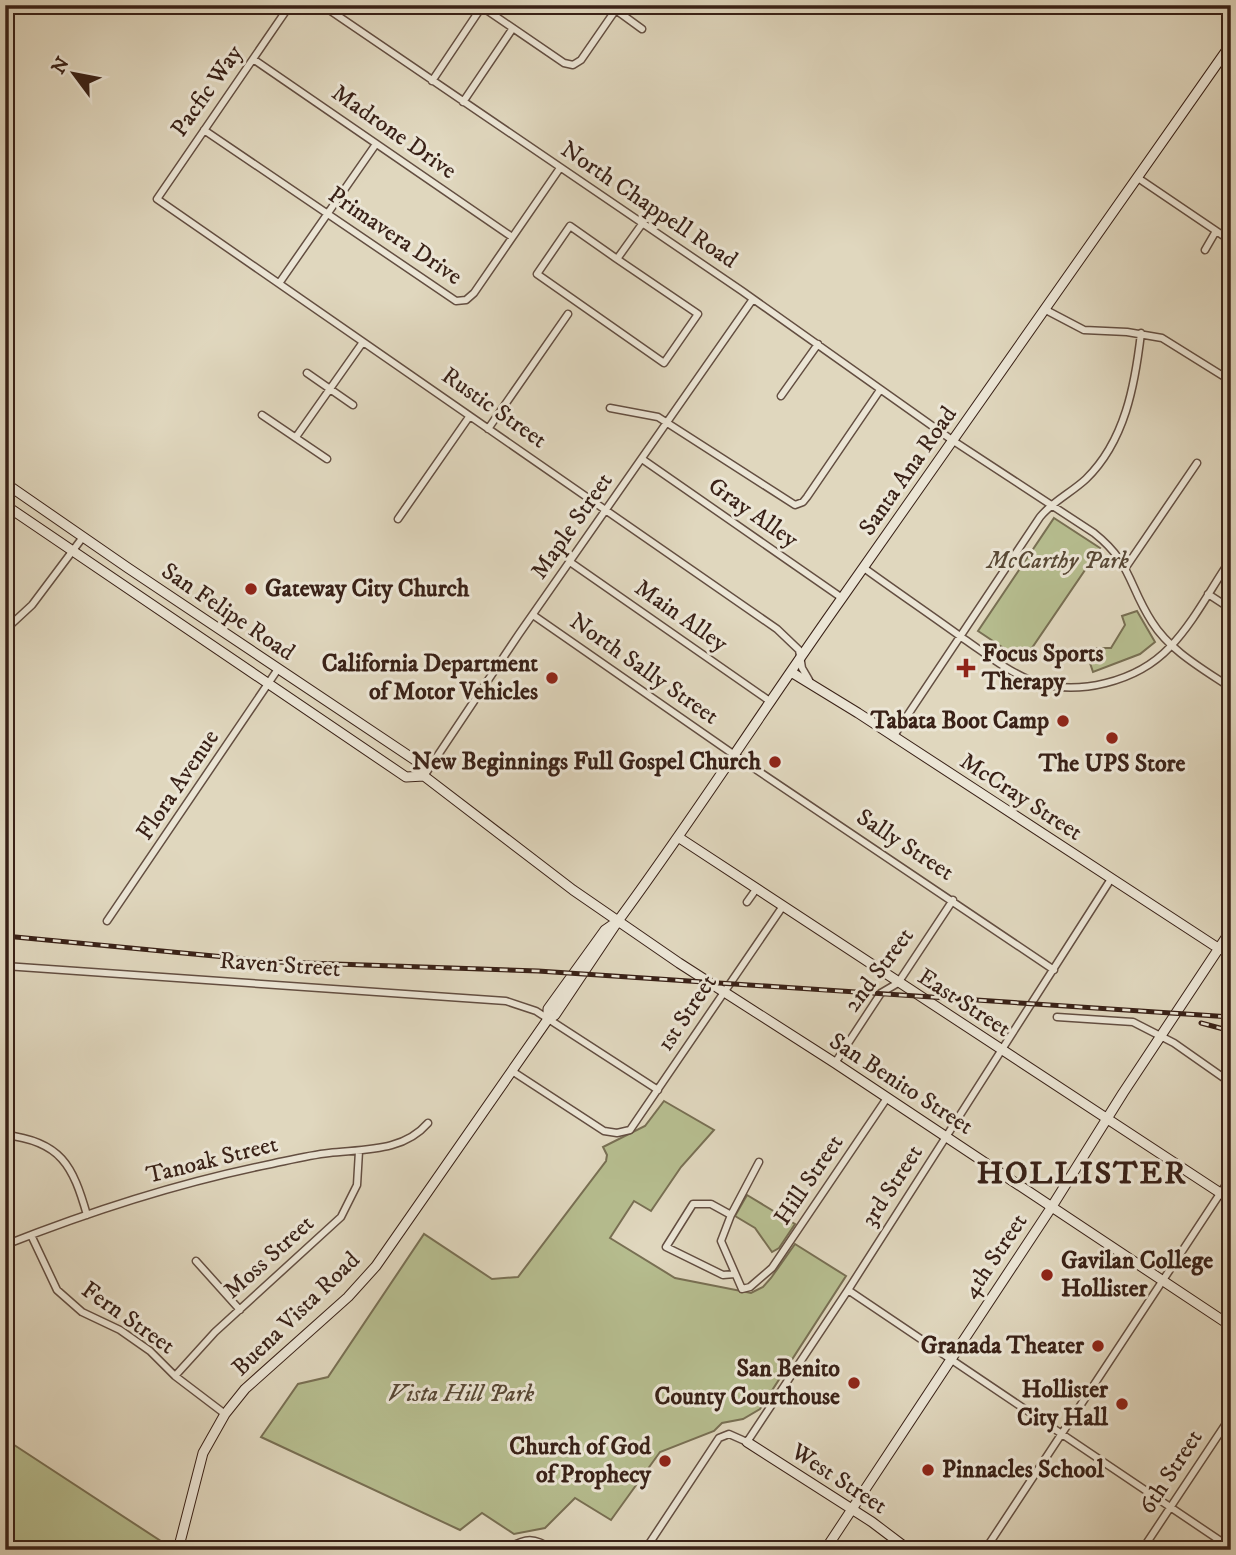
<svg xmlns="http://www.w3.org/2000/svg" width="1236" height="1555" font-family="'IM FELL DW Pica',serif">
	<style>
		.green { fill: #b6bd8f; stroke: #786f53; stroke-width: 2 }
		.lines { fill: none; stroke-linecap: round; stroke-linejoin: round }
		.street-casing { stroke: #634e41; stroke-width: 9 }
		.secondary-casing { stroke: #392117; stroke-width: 11 }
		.street { stroke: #ebe5d5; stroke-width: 6 }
		.secondary { stroke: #ebe5d5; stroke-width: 9 }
		.rail-casing { stroke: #392117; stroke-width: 5 }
		.rail { stroke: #ebe5d5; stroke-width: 2.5; stroke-dasharray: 8; stroke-linecap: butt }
		.poi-dot { fill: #8f2418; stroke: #ebe5d5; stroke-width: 2.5 }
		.labels { text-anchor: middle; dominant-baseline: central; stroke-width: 6; stroke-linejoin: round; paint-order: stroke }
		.street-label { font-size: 24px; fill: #392117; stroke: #ebe5d5 }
		.park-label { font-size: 24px; font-style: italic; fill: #584835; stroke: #ebe5d5 }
		.poi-label { font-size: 24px; font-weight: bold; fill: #392117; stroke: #ebe5d5; text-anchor: end }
		.district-label { font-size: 32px; font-weight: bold; letter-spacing: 2px; fill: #392117; stroke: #ebe5d5 }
	</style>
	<rect width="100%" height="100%" fill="#e0d7be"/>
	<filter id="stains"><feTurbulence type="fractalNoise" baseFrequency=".00286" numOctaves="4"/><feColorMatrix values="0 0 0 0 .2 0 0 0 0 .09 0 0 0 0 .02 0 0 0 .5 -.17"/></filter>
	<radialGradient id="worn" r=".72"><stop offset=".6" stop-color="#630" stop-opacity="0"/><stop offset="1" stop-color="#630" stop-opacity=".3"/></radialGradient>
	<path class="green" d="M 1054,518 L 1100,548 L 1023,661 L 978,631 Z
		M 1137,611 L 1155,642 L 1140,654 L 1093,672 L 1085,648 L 1111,648 L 1125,625 L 1122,616 Z
		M 664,1101 L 714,1130 L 681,1167 L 651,1211 L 634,1201 L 610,1238 L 675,1278 L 751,1293 L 763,1287 L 771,1278 L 795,1244 L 846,1276 L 760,1409 L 743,1419 L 722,1423 L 714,1431 L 660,1452 L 611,1520 L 575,1498 L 545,1528 L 514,1534 L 482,1513 L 460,1530 L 261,1437 L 298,1384 L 328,1377 L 424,1234 L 492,1279 L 518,1277 L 606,1161 L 607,1155 L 603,1147 L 645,1126 Z
		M 747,1195 L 795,1224 L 779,1248 L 772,1252 L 755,1228 L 735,1216 Z
		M 5,1439 L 173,1549 L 5,1550 Z"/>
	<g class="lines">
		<defs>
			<path id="street" d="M 290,5 L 157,199 L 777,629 L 799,650 L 802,668 L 809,680
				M 322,5 L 742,291 L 952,440 L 1094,533 C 1132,563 1128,585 1152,622 C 1170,651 1203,669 1231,688
				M 609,5 L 642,29
				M 485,9 L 564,63 L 573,65 L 581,60 L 619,5
				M 253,59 L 512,237
				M 432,81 L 483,5
				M 463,102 L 513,28
				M 204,130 L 456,301 L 466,300 L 474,293 L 560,168
				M 1138,178 L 1231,241
				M 1205,250 L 1216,231
				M 617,259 L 698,314 L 664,363 L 537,274 L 570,226 L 617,259 L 642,224
				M 280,282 L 376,144
				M 1044,309 L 1084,330 L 1127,332 L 1162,338 L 1231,381
				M 307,373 L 353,405
				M 781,396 L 818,344
				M 610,408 L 658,417 L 795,505 L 803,502 L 807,497 L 880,390
				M 262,415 L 327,459
				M 488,429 L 568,314
				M 296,437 L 363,342
				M 642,459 L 842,598
				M 398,519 L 469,417
				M 570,562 L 771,702
				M 1126,567 L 1197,463
				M 864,568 C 897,592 931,615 964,639 C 986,654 1007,671 1032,681 C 1077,697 1137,682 1170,647 C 1194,622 1211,588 1231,559
				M 1208,594 L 1231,609
				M 533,615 L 733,754 L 1054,970
				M 5,630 L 32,605 L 83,537
				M 893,737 L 1040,517 C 1053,501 1071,493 1086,479 C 1125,441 1135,385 1141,333
				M 424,776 L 519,634 L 753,299
				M 747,902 L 757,888
				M 107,921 L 278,669
				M 5,966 L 506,1001 L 536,1011 L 658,1090
				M 1057,1017 L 1133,1022 L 1174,1043 L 1231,1083
				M 835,1063 L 881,993 L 898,983 L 953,900
				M 512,1071 L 604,1131 L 617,1133 L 630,1130 L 783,906
				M 5,1135 C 61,1141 73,1166 87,1215
				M 731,1215 L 721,1241 L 742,1289 L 750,1287 L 772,1268 L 887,1098
				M 31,1235 L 57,1290 L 82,1312 L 120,1330 L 150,1351 L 175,1376 L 225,1414
				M 5,1245 C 91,1211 181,1182 271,1164 C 290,1160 310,1155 329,1153 C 364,1149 403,1152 428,1123
				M 196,1261 L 240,1310
				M 735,1274 L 723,1275 L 666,1247 L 693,1204 L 711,1204 L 731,1215 L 759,1162
				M 848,1290 L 1231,1548
				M 175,1376 L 215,1332 L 341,1217 L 357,1185 L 359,1151
				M 506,1550 C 525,1537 535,1537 553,1550
				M 645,1550 L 719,1438 L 729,1434 L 747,1442 L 848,1290 L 1111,879
				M 985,1550 L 1231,1177
				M 1142,1550 L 1231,1416"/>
			<path id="secondary" d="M 5,483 L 128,568 L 418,762 L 424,776 L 573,890 L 679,963 L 835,1063 L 1231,1326
				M 5,505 L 406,777 L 424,776
				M 791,672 L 858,713 L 1218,948 L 1231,953
				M 678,837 L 1231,1200
				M 618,921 C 696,815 766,705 842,598 C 972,414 1102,230 1231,44
				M 747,1442 L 872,1522 L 909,1550
				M 178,1550 L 203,1453 L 225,1414 L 245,1389 L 348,1297 L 376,1266 L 548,1019 L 555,1015 L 618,921 L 605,930 L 548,1009 L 548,1019
				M 825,1550 L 1051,1208 L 1123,1093 L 1231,930"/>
		</defs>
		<use href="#street" class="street-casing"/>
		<use href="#secondary" class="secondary-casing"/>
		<use href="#street" class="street"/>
		<use href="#secondary" class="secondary"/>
		<defs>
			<path id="rail" d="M 5,936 L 278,962 L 538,971 L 1231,1017
				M 1201,1023 L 1231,1031"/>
		</defs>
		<use href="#rail" class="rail-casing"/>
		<use href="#rail" class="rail"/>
	</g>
	<g class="poi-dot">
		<circle cx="251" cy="589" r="7"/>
		<path d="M962.5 657.5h7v7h7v7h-7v7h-7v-7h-7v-7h7z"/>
		<circle cx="552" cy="678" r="7"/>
		<circle cx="1063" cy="721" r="7"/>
		<circle cx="1112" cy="738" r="7"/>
		<circle cx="775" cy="762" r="7"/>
		<circle cx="1047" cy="1275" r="7"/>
		<circle cx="1098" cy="1346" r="7"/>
		<circle cx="854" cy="1383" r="7"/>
		<circle cx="1122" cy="1404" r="7"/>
		<circle cx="665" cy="1461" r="7"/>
		<circle cx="928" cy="1470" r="7"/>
	</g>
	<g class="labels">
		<g class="street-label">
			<text transform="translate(207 91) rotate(-55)">Pacfic Way</text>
			<text transform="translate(394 132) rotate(35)">Madrone Drive</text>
			<text transform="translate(649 205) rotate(34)">North Chappell Road</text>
			<text transform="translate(395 236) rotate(34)">Primavera Drive</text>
			<text transform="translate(494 408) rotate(35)">Rustic Street</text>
			<text transform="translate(908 471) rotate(-55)">Santa Ana Road</text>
			<text transform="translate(753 513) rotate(35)">Gray Alley</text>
			<text transform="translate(572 526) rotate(-55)">Maple Street</text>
			<text transform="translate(228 612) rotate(34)">San Felipe Road</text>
			<text transform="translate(681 616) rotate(35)">Main Alley</text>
			<text transform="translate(644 669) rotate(35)">North Sally Street</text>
			<text transform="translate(178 785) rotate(-56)">Flora Avenue</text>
			<text transform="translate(1021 797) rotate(33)">McCray Street</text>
			<text transform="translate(905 845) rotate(33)">Sally Street</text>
			<text transform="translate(280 965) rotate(4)">Raven Street</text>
			<text transform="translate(879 970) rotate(-53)">2nd Street</text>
			<text transform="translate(964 1003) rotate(33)">East Street</text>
			<text transform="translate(687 1013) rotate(-56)">1st Street</text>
			<text transform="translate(901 1084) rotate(33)">San Benito Street</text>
			<text transform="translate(212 1160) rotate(-14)">Tanoak Street</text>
			<text transform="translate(809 1180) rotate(-56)">Hill Street</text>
			<text transform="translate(892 1186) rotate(-57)">3rd Street</text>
			<text transform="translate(995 1256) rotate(-56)">4th Street</text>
			<text transform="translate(269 1257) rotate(-42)">Moss Street</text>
			<text transform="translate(296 1314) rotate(-44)">Buena Vista Road</text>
			<text transform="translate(128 1318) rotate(35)">Fern Street</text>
			<text transform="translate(1171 1472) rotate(-57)">6th Street</text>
			<text transform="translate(839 1479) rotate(33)">West Street</text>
		</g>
		<g class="park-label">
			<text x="1058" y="561">McCarthy Park</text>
			<text x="461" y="1394">Vista Hill Park</text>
		</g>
		<g class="poi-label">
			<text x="265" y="589" text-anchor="start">Gateway City Church</text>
			<text x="982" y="654" text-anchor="start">Focus Sports<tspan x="982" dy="28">Therapy</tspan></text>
			<text x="538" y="664">California Department<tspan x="538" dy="28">of Motor Vehicles</tspan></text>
			<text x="1049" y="721">Tabata Boot Camp</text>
			<text x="761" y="762">New Beginnings Full Gospel Church</text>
			<text x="1112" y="764" text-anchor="middle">The UPS Store</text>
			<text x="1061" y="1261" text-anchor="start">Gavilan College<tspan x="1061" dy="28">Hollister</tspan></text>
			<text x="1084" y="1346">Granada Theater</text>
			<text x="840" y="1369">San Benito<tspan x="840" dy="28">County Courthouse</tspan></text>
			<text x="1108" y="1390">Hollister<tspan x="1108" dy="28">City Hall</tspan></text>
			<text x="651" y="1447">Church of God<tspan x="651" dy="28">of Prophecy</tspan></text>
			<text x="942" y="1470" text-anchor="start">Pinnacles School</text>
		</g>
		<g class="district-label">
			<text x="1082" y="1174">HOLLISTER</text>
		</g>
	</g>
	<rect width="1236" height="1555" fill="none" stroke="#e0d7be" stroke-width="28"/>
	<rect x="7" y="7" width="1222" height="1541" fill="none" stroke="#392117" stroke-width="3.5"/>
	<rect x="14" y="14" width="1208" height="1527" fill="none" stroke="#392117" stroke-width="2"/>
	<g transform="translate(74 74) rotate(302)" stroke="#ebe5d5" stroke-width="5" paint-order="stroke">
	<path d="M0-5L12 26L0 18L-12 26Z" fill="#392117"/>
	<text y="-10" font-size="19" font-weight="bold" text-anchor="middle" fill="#392117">N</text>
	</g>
	<rect width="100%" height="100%" filter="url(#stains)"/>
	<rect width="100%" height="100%" fill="url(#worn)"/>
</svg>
